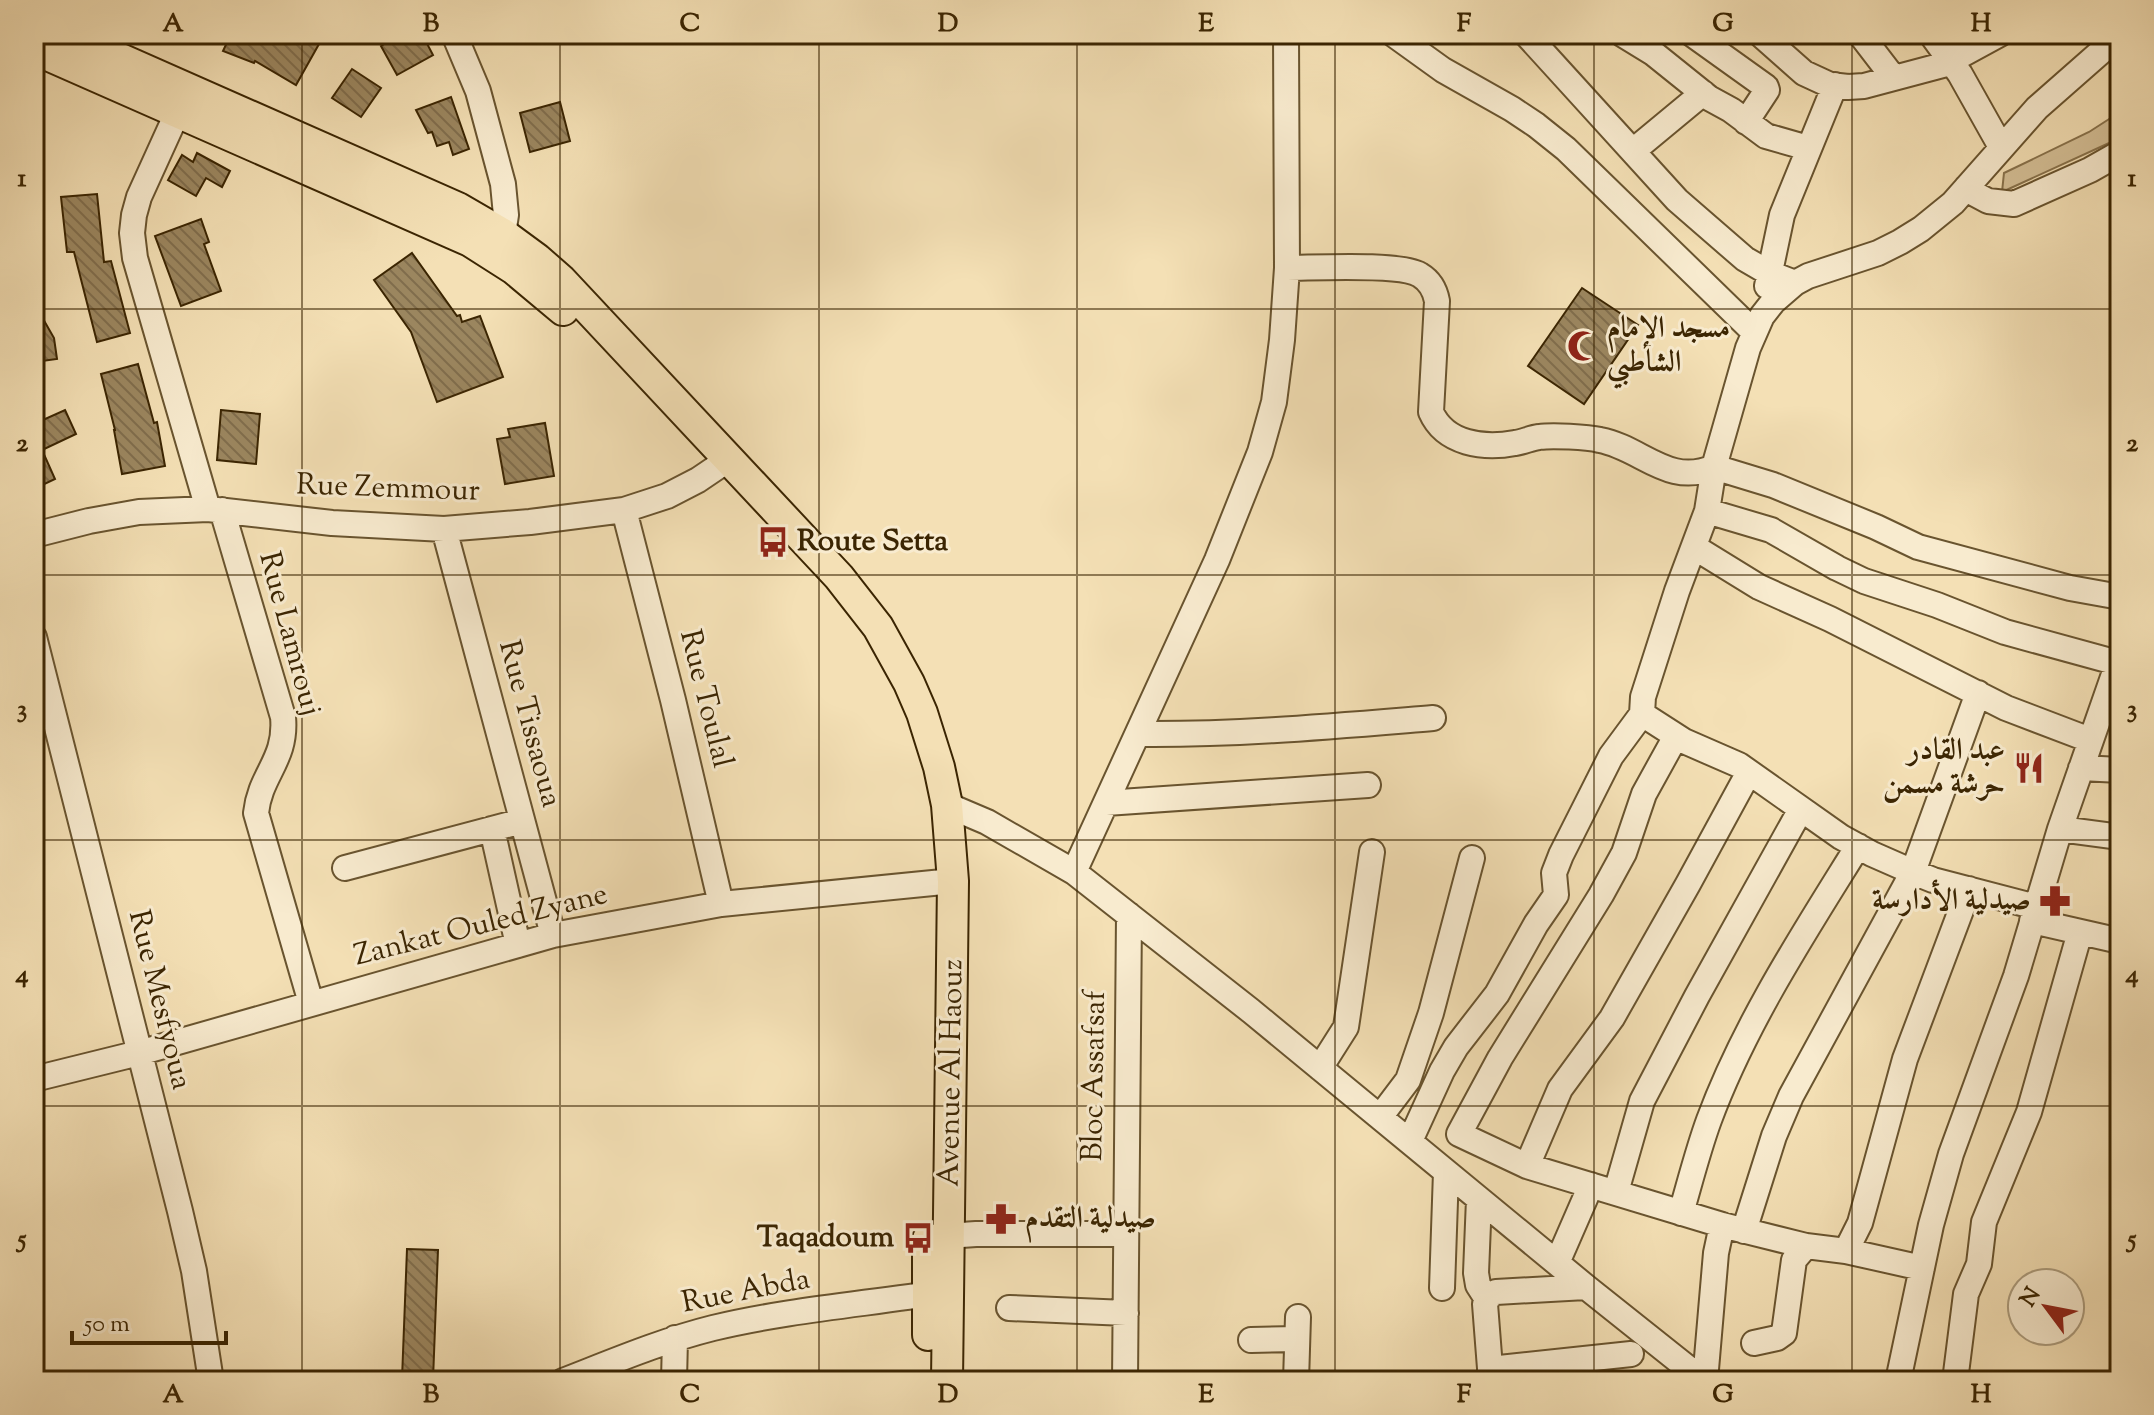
<svg xmlns="http://www.w3.org/2000/svg" width="2154" height="1415" font-family="'Sorts Mill Goudy',Amiri,serif">
	<style>
		.green { fill: #d5c097; stroke: #88724c; stroke-width: 2 }
		.building { fill: url(#building-back-hatch); stroke: #3b2502; stroke-width: 2 }
		.lines { fill: none; stroke-linecap: round; stroke-linejoin: round }
		.minor-casing { stroke: #69542f; stroke-width: 28 }
		.major-casing { stroke: #3b2502; stroke-width: 34 }
		.minor { stroke: #f8ebcf; stroke-width: 24 }
		.major { stroke: #f4e0b5; stroke-width: 30 }
		.grid { fill: none; stroke: #3b2502; stroke-width: 2; stroke-opacity: 0.55 }
		.labels { text-anchor: middle; dominant-baseline: central; stroke-width: 6; stroke-linejoin: round; paint-order: stroke }
		.poi-label { font-size: 30px; font-weight: bold; fill: #3b2502; stroke: #f8ebcf; text-anchor: start }
		.street-label { font-size: 30px; fill: #3b2502; stroke: #f8ebcf }
		.neatline { fill: none; stroke: #3b2502; stroke-width: 3 }
		.grid-label { font-size: 26px; text-anchor: middle; font-weight: bold; fill: #3b2502 }
	</style>
	<defs>
		<pattern id="building-back-hatch" width="6" height="6" patternUnits="userSpaceOnUse" patternTransform="scale(2)"><rect width="6" height="6" fill="#9b865f"/><path d="M-1 5l2 2M0 0l6 6M5-1l2 2" fill="none" stroke="#806d4c"/></pattern>
	</defs>
	<rect width="100%" height="100%" fill="#f4e0b5"/>
	<filter id="stains"><feTurbulence type="fractalNoise" baseFrequency=".0025" numOctaves="4"/><feColorMatrix values="0 0 0 0 .2 0 0 0 0 .09 0 0 0 0 .02 0 0 0 .5 -.17"/></filter>
	<radialGradient id="worn" r=".72"><stop offset=".6" stop-color="#630" stop-opacity="0"/><stop offset="1" stop-color="#630" stop-opacity=".3"/></radialGradient>
	<path class="green" d="M 2120,112 L 2120,138 L 2002,192 L 2004,173 L 2089,132 Z"/>
	<path class="building" d="M 231,34 L 303,34 L 319,44 L 296,85 L 255,61 L 254,63 L 223,51 Z
		M 390,34 L 422,34 L 433,55 L 397,75 L 381,46 L 393,39 Z
		M 352,69 L 381,88 L 361,117 L 332,98 Z
		M 451,97 L 469,149 L 453,155 L 449,142 L 437,146 L 432,132 L 428,133 L 416,110 Z
		M 560,102 L 570,141 L 530,152 L 520,113 Z
		M 197,153 L 230,171 L 222,187 L 206,178 L 196,196 L 168,180 L 182,155 L 193,162 Z
		M 97,194 L 104,262 L 111,261 L 130,333 L 97,342 L 74,252 L 67,252 L 61,197 Z
		M 201,219 L 209,242 L 204,244 L 221,291 L 181,306 L 155,236 Z
		M 412,253 L 457,316 L 460,315 L 462,322 L 480,316 L 503,377 L 437,402 L 411,332 L 374,280 Z
		M 1582,288 L 1638,325 L 1584,404 L 1528,366 Z
		M 34,303 L 54,338 L 57,359 L 34,362 Z
		M 138,364 L 154,423 L 157,422 L 165,466 L 122,474 L 114,430 L 115,430 L 101,374 Z
		M 65,410 L 76,434 L 42,450 L 55,479 L 34,489 L 34,424 Z
		M 221,410 L 260,414 L 256,464 L 217,460 Z
		M 545,423 L 554,476 L 505,484 L 497,439 L 510,437 L 508,429 Z
		M 407,1249 L 438,1250 L 433,1380 L 402,1379 Z"/>
	<g class="lines">
		<defs>
			<path id="minor" d="M 454,34 L 478,91 L 503,184 L 506,215 L 503,234 L 495,249
				M 1393,34 L 1443,70 L 1512,109 L 1536,125 L 1566,149 L 1754,332
				M 1526,34 L 1677,200 L 1745,259 L 1769,273 L 1795,283
				M 1622,34 L 1653,53 L 1709,98 L 1731,110 L 1766,136 L 1808,148
				M 1692,34 L 1766,87 L 1767,90 L 1746,122
				M 1760,34 L 1804,73 L 1830,85 L 1848,87 L 1864,86 L 1943,65 L 2000,34
				M 1860,34 L 1893,77
				M 1931,34 L 1960,74 L 2001,147
				M 184,98 L 139,197 L 134,215 L 132,233 L 135,258 L 208,509
				M 1633,151 L 1703,93
				M 1967,187 L 1973,193 L 1988,201 L 2014,204 L 2090,170 L 2120,153
				M 1287,268 C 1314,268 1401,263 1420,275 C 1430,281 1435,290 1437,301 L 1431,412 C 1445,444 1484,449 1515,443 C 1523,442 1531,438 1539,437 C 1552,435 1587,437 1600,440 C 1642,448 1668,487 1714,467 L 1773,485 L 1876,527 L 1918,547 L 2070,588 L 2120,597
				M 1767,286 L 1782,215 L 1835,85
				M 222,510 L 283,717 C 287,760 260,774 256,813 L 311,1003
				M 624,510 L 673,700 L 721,904
				M 1707,511 L 1771,530 L 1837,568 L 1864,581 L 1937,605 L 2005,632 L 2118,663
				M 444,529 L 553,935
				M 34,535 L 89,521 L 139,512 L 208,509 L 332,523 L 444,529 L 530,522 L 624,510 L 667,496 L 698,480 L 729,459
				M 1694,547 L 1759,587 L 1830,619 L 2006,708 L 2090,740
				M 34,637 L 180,1211 L 194,1271 L 211,1381
				M 1642,714 L 1684,741 L 1739,765 L 1841,837 L 1872,854 L 1913,872 L 1978,693
				M 1138,734 C 1237,735 1335,726 1433,718
				M 1676,736 L 1644,794 L 1624,853 L 1601,895 L 1500,1058 L 1459,1134 L 1527,1166 L 1722,1225 L 1806,1246 L 1846,1251 L 1922,1268
				M 2081,768 L 2120,770
				M 1106,803 L 1368,785
				M 947,805 L 987,822 L 1074,872 L 1251,1011 L 1586,1287 L 1704,1381
				M 492,829 L 518,945
				M 2060,829 L 2120,837
				M 345,868 L 522,821
				M 1074,872 L 1217,560 L 1260,452 L 1274,402 L 1282,340 L 1287,268 L 1286,34
				M 2032,921 L 2120,941
				M 1320,1068 L 1346,1027 L 1372,852
				M 34,1079 L 139,1053 L 553,935 L 721,904 L 953,881
				M 1380,1117 L 1408,1080 L 1431,1013 L 1472,858
				M 1410,1141 L 1442,1071 L 1456,1047 L 1497,994 L 1536,924 L 1556,895 L 1554,873 L 1561,855 L 1611,756 L 1642,714 L 1643,697 L 1677,591 L 1707,511 L 1714,467 L 1748,348 L 1762,316 L 1773,302 L 1795,283 L 1808,276 L 1878,253 L 1900,242 L 1921,229 L 1953,203 L 2037,108 L 2120,35
				M 1527,1166 L 1560,1089 L 1612,1018 L 1688,884 L 1749,772
				M 1616,1192 L 1642,1101 L 1697,996 L 1801,809
				M 1479,1199 L 1476,1273 L 1478,1285 L 1487,1299
				M 1681,1213 C 1690,1182 1698,1150 1709,1120 C 1745,1023 1804,933 1858,846
				M 1744,1231 L 1774,1136 L 1791,1096 L 1913,872 L 1933,880 L 2036,907
				M 932,1237 L 976,1234 L 1126,1234
				M 1846,1251 L 1860,1223 L 1905,1059 L 1969,889
				M 1557,1263 L 1591,1185
				M 1442,1288 L 1446,1172
				M 1009,1308 L 1126,1313
				M 1251,1340 L 1297,1339
				M 1754,1343 L 1777,1338 L 1784,1333 L 1794,1260 L 1806,1246
				M 1490,1369 L 1631,1354
				M 563,1381 C 612,1362 661,1341 713,1328 C 788,1310 866,1304 942,1292
				M 674,1381 L 675,1338
				M 1125,1381 L 1129,915
				M 1296,1381 L 1298,1317
				M 1491,1381 L 1485,1304 L 1489,1296 L 1496,1292 L 1586,1287
				M 1705,1381 L 1716,1253 L 1722,1225
				M 1898,1381 L 1931,1225 L 1951,1154 L 2016,976 L 2060,829 L 2120,657
				M 1955,1381 L 1966,1294 L 1979,1264 L 1984,1222 L 2029,1112 L 2080,932"/>
			<path id="major" d="M 64,34 L 458,208 L 503,234 L 537,259 L 561,280 L 839,577 L 878,627 L 909,683 L 922,713 L 939,767 L 947,805 L 953,881 L 947,1381
				M 34,49 L 470,241 L 514,269 L 563,310
				M 928,1335 L 928,1239"/>
		</defs>
		<use href="#minor" class="minor-casing"/>
		<use href="#major" class="major-casing"/>
		<use href="#minor" class="minor"/>
		<use href="#major" class="major"/>
	</g>
	<path class="grid" d="M 302,34 L 302,1381M 560,34 L 560,1381M 819,34 L 819,1381M 1077,34 L 1077,1381M 1335,34 L 1335,1381M 1594,34 L 1594,1381M 1852,34 L 1852,1381M 34,309 L 2120,309M 34,575 L 2120,575M 34,840 L 2120,840M 34,1106 L 2120,1106"/>
	<defs>
		<symbol id="mosque-bare" viewBox="-9 -9 18 18"><path d="M3.5-4.9A6 6 0 1 0 3.5 4.9A5 5 0 1 1 3.5-4.9Z" fill="#8f2418" stroke="#f8ebcf" stroke-width="2.5" paint-order="stroke"/></symbol>
		<symbol id="bus-bare" viewBox="-9 -9 18 18"><path d="M-5-6H5V4H4V6H2V4H-2V6H-4V4H-5ZM-3.5-4V0h7V-4ZM-3.5 1.2v1.5H-2V1.2ZM2 1.2v1.5H3.5V1.2Z" fill="#8f2418" stroke="#f8ebcf" stroke-width="2.5" paint-order="stroke"/></symbol>
		<symbol id="restaurant-bare" viewBox="-9 -9 18 18"><path d="M-5-6h1v4h1v-4h1v4h1v-4h1v5L-1.5 .5V6h-2V.5L-5-1ZM5-6V6H3V1.5H1.5Q1.5-4 5-6Z" fill="#8f2418" stroke="#f8ebcf" stroke-width="2.5" paint-order="stroke"/></symbol>
		<symbol id="pharmacy-bare" viewBox="-9 -9 18 18"><path d="M-2-6h4v4h4v4h-4v4h-4v-4h-4v-4h4Z" fill="#8f2418" stroke="#f8ebcf" stroke-width="2.5" paint-order="stroke"/></symbol>
	</defs>
	<g fill-rule="evenodd">
		<use href="#mosque-bare" x="1561" y="324" width="44" height="44"/>
		<use href="#bus-bare" x="751" y="520" width="44" height="44"/>
		<use href="#restaurant-bare" x="2007" y="746" width="44" height="44"/>
		<use href="#pharmacy-bare" x="2033" y="879" width="44" height="44"/>
		<use href="#pharmacy-bare" x="979" y="1197" width="44" height="44"/>
		<use href="#bus-bare" x="896" y="1216" width="44" height="44"/>
	</g>
	<g class="labels">
		<g class="poi-label">
			<text x="1607" y="329">مسجد الإمام<tspan x="1607" dy="34">الشاطبي</tspan></text>
			<text x="797" y="542">Route Setta</text>
			<text x="2005" y="751" text-anchor="end">عبد القادر<tspan x="2005" dy="34">حرشة مسمن</tspan></text>
			<text x="2031" y="901" text-anchor="end">صيدلية الأدارسة</text>
			<text x="1025" y="1219">صيدلية التقدم</text>
			<text x="894" y="1238" text-anchor="end">Taqadoum</text>
		</g>
		<g class="street-label">
			<text transform="translate(388 489) rotate(2)">Rue Zemmour</text>
			<text transform="translate(289 634) rotate(75)">Rue Lamrouj</text>
			<text transform="translate(705 699) rotate(76)">Rue Toulal</text>
			<text transform="translate(529 724) rotate(75)">Rue Tissaoua</text>
			<text transform="translate(481 926) rotate(-14)">Zankat Ouled Zyane</text>
			<text transform="translate(159 1000) rotate(76)">Rue Mesfyoua</text>
			<text transform="translate(952 1073) rotate(-89)">Avenue Al Haouz</text>
			<text transform="translate(1095 1076) rotate(-89)">Bloc Assafsaf</text>
			<text transform="translate(746 1292) rotate(-11)">Rue Abda</text>
		</g>
	</g>
	<rect width="2154" height="1415" fill="none" stroke="#f4e0b5" stroke-width="88"/>
	<g transform="translate(2046 1307) rotate(302)"><circle r="38" fill="#f8ebcf" stroke="#ac9c7d" stroke-width="2"/>
	<path d="M0-6L14 30L0 20L-14 30Z" fill="#8f2418"/>
	<text y="-12" font-size="22" font-weight="bold" text-anchor="middle" fill="#3b2502">N</text>
	</g>
	<path d="M72 1331v12h154v-12" fill="none" stroke="#3b2502" stroke-width="4"/>
	<text x="84" y="1331" font-size="24" fill="#3b2502" stroke="#f8ebcf" stroke-width="6" paint-order="stroke">50 m</text>
	<rect x="44" y="44" width="2066" height="1327" class="neatline"/>
	<g class="grid-label">
		<text x="173" y="31">A</text>
		<text x="431" y="31">B</text>
		<text x="690" y="31">C</text>
		<text x="948" y="31">D</text>
		<text x="1206" y="31">E</text>
		<text x="1464" y="31">F</text>
		<text x="1723" y="31">G</text>
		<text x="1981" y="31">H</text>
		<text x="22" y="186">1</text>
		<text x="2132" y="186">1</text>
		<text x="22" y="451">2</text>
		<text x="2132" y="451">2</text>
		<text x="22" y="717">3</text>
		<text x="2132" y="717">3</text>
		<text x="22" y="982">4</text>
		<text x="2132" y="982">4</text>
		<text x="22" y="1247">5</text>
		<text x="2132" y="1247">5</text>
		<text x="173" y="1402">A</text>
		<text x="431" y="1402">B</text>
		<text x="690" y="1402">C</text>
		<text x="948" y="1402">D</text>
		<text x="1206" y="1402">E</text>
		<text x="1464" y="1402">F</text>
		<text x="1723" y="1402">G</text>
		<text x="1981" y="1402">H</text>
	</g>
	<rect width="100%" height="100%" filter="url(#stains)"/>
	<rect width="100%" height="100%" fill="url(#worn)"/>
</svg>
